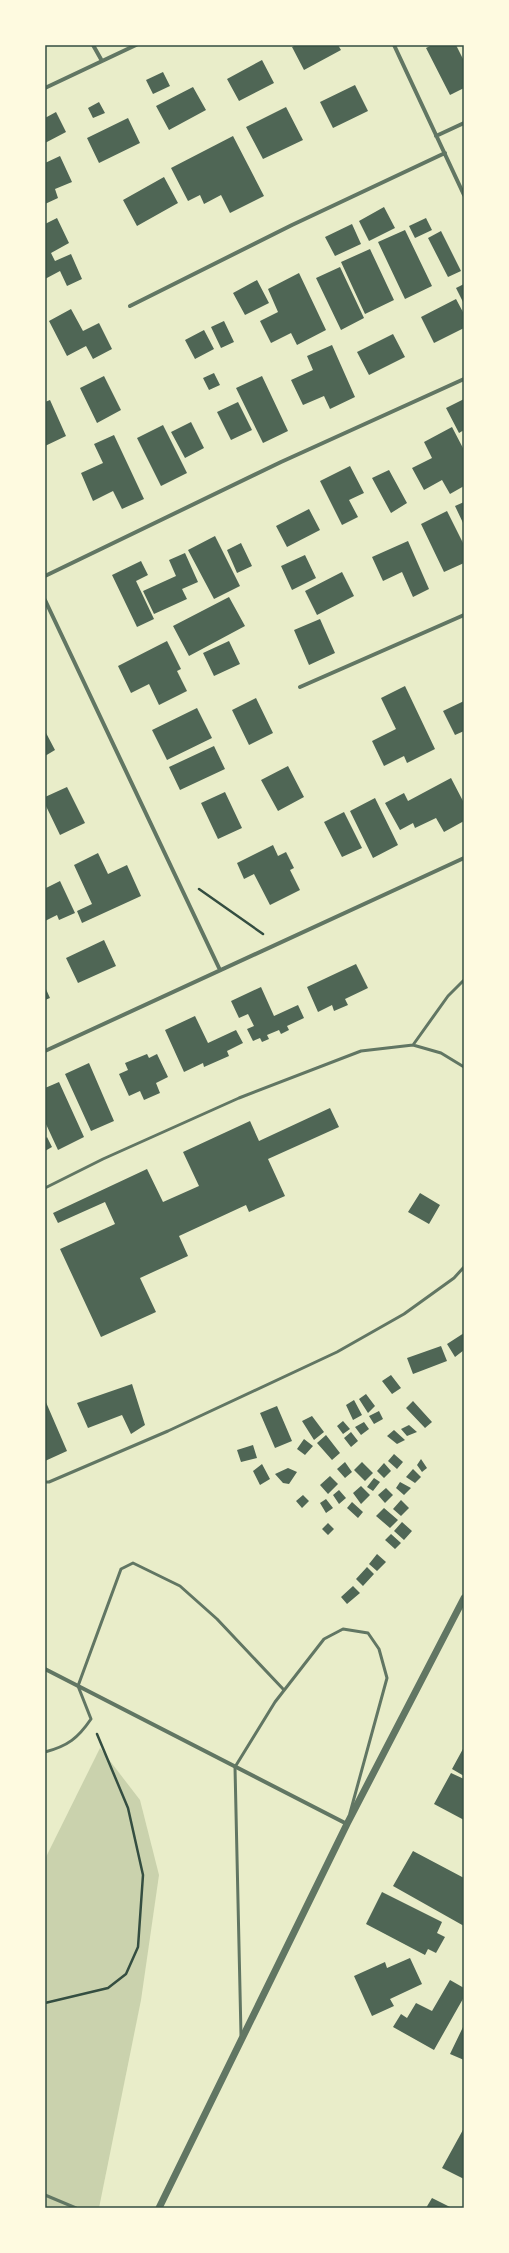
<svg xmlns="http://www.w3.org/2000/svg" width="509" height="2253" font-family="Karla,sans-serif">
	<style>
		.green { fill: #cad2ad }
		.building { fill: #4f6655 }
		.lines { fill: none; stroke-linecap: round; stroke-linejoin: round }
		.path { stroke: #344e41; stroke-width: 2.5 }
		.service { stroke: #617663; stroke-width: 3 }
		.minor { stroke: #617663; stroke-width: 4 }
		.tertiary { stroke: #617663; stroke-width: 7 }
		.neatline { fill: none; stroke: #344e41; stroke-width: 1.5 }
	</style>
	<rect width="100%" height="100%" fill="#e9edc9"/>
	<path class="green" d="M 100,1748 L 140,1800 L 159,1875 L 141,2000 L 99,2208 L 45,2208 L 45,1859 Z"/>
	<path class="building" d="M 296,45 L 338,45 L 341,50 L 304,70 L 292,47 Z
		M 432,45 L 456,45 L 464,61 L 464,88 L 450,95 L 426,48 Z
		M 262,60 L 274,83 L 239,101 L 227,79 Z
		M 163,72 L 170,86 L 153,94 L 146,80 Z
		M 355,85 L 368,111 L 333,128 L 320,102 Z
		M 193,87 L 206,110 L 169,130 L 156,106 Z
		M 99,102 L 105,113 L 93,118 L 88,108 Z
		M 286,107 L 303,140 L 263,159 L 246,127 Z
		M 56,112 L 66,132 L 45,143 L 45,118 Z
		M 128,118 L 140,143 L 99,163 L 87,138 Z
		M 233,136 L 264,196 L 230,213 L 221,195 L 204,204 L 200,195 L 188,201 L 171,168 Z
		M 60,156 L 72,182 L 55,189 L 58,198 L 45,204 L 45,163 Z
		M 164,177 L 178,203 L 137,226 L 123,200 Z
		M 384,207 L 395,228 L 369,241 L 359,221 Z
		M 57,218 L 69,243 L 51,253 L 55,261 L 71,254 L 82,279 L 67,286 L 60,271 L 45,279 L 45,224 Z
		M 426,218 L 432,230 L 415,238 L 409,226 Z
		M 352,224 L 361,244 L 335,256 L 325,237 Z
		M 405,230 L 432,286 L 405,299 L 378,242 Z
		M 441,231 L 461,271 L 448,277 L 428,238 Z
		M 370,249 L 394,300 L 365,314 L 341,262 Z
		M 340,267 L 364,318 L 341,330 L 316,278 Z
		M 299,273 L 326,330 L 297,345 L 291,333 L 271,343 L 260,321 L 278,312 L 268,289 Z
		M 257,280 L 269,303 L 245,315 L 233,293 Z
		M 464,284 L 464,304 L 456,288 Z
		M 456,299 L 464,314 L 464,328 L 434,343 L 421,317 Z
		M 71,309 L 83,331 L 99,323 L 112,349 L 93,359 L 86,346 L 67,356 L 49,321 Z
		M 224,321 L 234,342 L 221,348 L 211,327 Z
		M 204,330 L 214,349 L 195,359 L 185,340 Z
		M 393,334 L 405,357 L 369,375 L 357,352 Z
		M 332,345 L 355,397 L 330,409 L 324,396 L 303,405 L 291,380 L 313,370 L 307,356 Z
		M 214,373 L 220,385 L 209,390 L 203,378 Z
		M 104,376 L 121,410 L 97,423 L 80,388 Z
		M 262,376 L 288,431 L 263,443 L 236,388 Z
		M 464,399 L 464,430 L 459,433 L 446,408 Z
		M 50,400 L 66,436 L 45,446 L 45,402 Z
		M 238,402 L 252,430 L 231,440 L 217,412 Z
		M 191,422 L 204,448 L 185,458 L 171,432 Z
		M 163,425 L 187,473 L 161,486 L 137,438 Z
		M 452,427 L 464,450 L 464,486 L 450,494 L 442,480 L 424,490 L 412,468 L 432,458 L 424,442 Z
		M 114,435 L 144,499 L 122,509 L 113,491 L 93,501 L 81,473 L 103,463 L 94,444 Z
		M 350,466 L 364,493 L 349,500 L 358,517 L 342,525 L 320,481 Z
		M 389,470 L 407,503 L 391,513 L 372,478 Z
		M 464,502 L 464,525 L 455,506 Z
		M 309,509 L 320,530 L 287,547 L 276,526 Z
		M 447,511 L 464,545 L 464,563 L 444,572 L 421,524 Z
		M 215,536 L 240,586 L 214,599 L 188,550 Z
		M 408,541 L 429,589 L 413,597 L 402,572 L 383,581 L 372,557 Z
		M 241,543 L 252,566 L 237,573 L 227,550 Z
		M 185,553 L 198,582 L 182,589 L 187,599 L 154,614 L 143,591 L 176,576 L 169,560 Z
		M 305,555 L 316,578 L 292,590 L 281,566 Z
		M 141,561 L 148,575 L 136,581 L 154,619 L 137,627 L 112,575 Z
		M 342,572 L 354,596 L 317,615 L 305,591 Z
		M 229,597 L 245,626 L 189,656 L 173,626 Z
		M 320,619 L 335,653 L 309,665 L 294,630 Z
		M 167,641 L 181,669 L 177,671 L 187,691 L 159,705 L 149,684 L 131,693 L 118,666 Z
		M 229,641 L 240,664 L 214,676 L 203,653 Z
		M 405,686 L 435,749 L 407,763 L 404,756 L 384,766 L 372,741 L 396,729 L 381,698 Z
		M 256,698 L 273,733 L 249,745 L 232,710 Z
		M 464,701 L 464,731 L 455,735 L 443,711 Z
		M 197,708 L 212,738 L 167,760 L 152,730 Z
		M 45,731 L 55,750 L 45,756 Z
		M 214,746 L 225,769 L 180,790 L 169,767 Z
		M 288,766 L 304,797 L 278,811 L 261,780 Z
		M 451,778 L 464,803 L 464,821 L 444,832 L 436,818 L 415,828 L 413,823 L 400,830 L 385,803 L 404,793 L 408,801 Z
		M 67,787 L 85,823 L 60,835 L 45,804 L 45,797 Z
		M 225,792 L 242,828 L 218,839 L 201,803 Z
		M 375,798 L 398,845 L 373,858 L 350,811 Z
		M 344,812 L 362,848 L 342,857 L 324,822 Z
		M 273,845 L 278,856 L 286,852 L 294,868 L 290,870 L 300,890 L 270,905 L 254,874 L 244,879 L 237,863 Z
		M 98,853 L 108,874 L 127,865 L 141,896 L 82,923 L 77,911 L 92,904 L 74,865 Z
		M 60,881 L 75,913 L 59,920 L 57,915 L 45,921 L 45,885 L 46,888 Z
		M 104,940 L 116,966 L 78,983 L 66,958 Z
		M 356,964 L 368,988 L 345,999 L 348,1005 L 334,1011 L 332,1005 L 318,1012 L 307,987 Z
		M 45,987 L 50,998 L 45,1000 Z
		M 261,987 L 274,1016 L 298,1005 L 304,1018 L 287,1026 L 289,1030 L 281,1034 L 279,1030 L 267,1035 L 269,1039 L 262,1042 L 260,1038 L 253,1041 L 247,1029 L 254,1026 L 248,1014 L 239,1018 L 231,1001 Z
		M 195,1016 L 208,1043 L 236,1030 L 243,1043 L 227,1051 L 229,1056 L 204,1067 L 203,1063 L 184,1072 L 165,1030 Z
		M 147,1054 L 149,1058 L 157,1054 L 168,1077 L 156,1083 L 160,1093 L 144,1100 L 140,1091 L 129,1096 L 119,1074 L 128,1070 L 125,1063 Z
		M 89,1063 L 114,1121 L 91,1131 L 65,1074 Z
		M 59,1082 L 84,1137 L 58,1150 L 45,1122 L 45,1088 Z
		M 330,1108 L 339,1127 L 268,1159 L 285,1196 L 249,1212 L 246,1205 L 179,1236 L 188,1256 L 140,1278 L 156,1312 L 101,1337 L 60,1249 L 115,1224 L 105,1202 L 58,1223 L 53,1213 L 147,1169 L 163,1202 L 199,1186 L 183,1152 L 250,1121 L 259,1141 Z
		M 47,1137 L 52,1147 L 45,1151 L 45,1139 Z
		M 420,1193 L 440,1205 L 429,1224 L 408,1212 Z
		M 464,1333 L 464,1350 L 455,1357 L 447,1344 Z
		M 441,1346 L 447,1361 L 413,1374 L 407,1358 Z
		M 391,1375 L 401,1388 L 392,1394 L 382,1381 Z
		M 132,1384 L 145,1425 L 131,1434 L 122,1415 L 88,1428 L 77,1403 Z
		M 366,1394 L 375,1406 L 368,1413 L 359,1399 Z
		M 45,1400 L 67,1451 L 45,1461 Z
		M 354,1400 L 362,1415 L 353,1420 L 346,1405 Z
		M 413,1401 L 432,1422 L 425,1428 L 406,1408 Z
		M 277,1406 L 292,1441 L 275,1448 L 260,1413 Z
		M 379,1411 L 383,1419 L 374,1424 L 369,1416 Z
		M 312,1416 L 324,1432 L 314,1440 L 302,1421 Z
		M 343,1421 L 350,1429 L 343,1434 L 337,1426 Z
		M 364,1422 L 369,1429 L 361,1435 L 355,1427 Z
		M 409,1425 L 417,1432 L 407,1436 L 401,1429 Z
		M 394,1430 L 405,1440 L 397,1444 L 387,1436 Z
		M 351,1432 L 358,1441 L 351,1447 L 344,1438 Z
		M 326,1435 L 340,1453 L 332,1460 L 317,1443 Z
		M 304,1439 L 313,1446 L 305,1455 L 297,1449 Z
		M 253,1445 L 257,1458 L 241,1462 L 237,1450 Z
		M 394,1454 L 403,1462 L 397,1469 L 388,1461 Z
		M 421,1459 L 427,1468 L 422,1472 L 417,1465 Z
		M 345,1462 L 352,1472 L 345,1478 L 337,1469 Z
		M 362,1462 L 373,1473 L 365,1481 L 354,1470 Z
		M 384,1463 L 391,1471 L 384,1478 L 377,1471 Z
		M 262,1464 L 270,1479 L 260,1485 L 253,1471 Z
		M 288,1468 L 297,1472 L 289,1484 L 283,1483 L 275,1474 Z
		M 413,1469 L 421,1477 L 415,1483 L 406,1477 Z
		M 330,1476 L 338,1484 L 328,1494 L 320,1485 Z
		M 374,1478 L 380,1482 L 373,1491 L 367,1487 Z
		M 400,1482 L 411,1488 L 404,1495 L 396,1488 Z
		M 361,1486 L 370,1495 L 361,1504 L 353,1493 Z
		M 386,1488 L 393,1495 L 385,1503 L 378,1495 Z
		M 339,1490 L 346,1498 L 339,1504 L 333,1495 Z
		M 303,1495 L 309,1501 L 302,1508 L 296,1501 Z
		M 326,1499 L 333,1508 L 326,1513 L 320,1503 Z
		M 401,1500 L 409,1508 L 401,1516 L 393,1509 Z
		M 352,1502 L 363,1512 L 358,1518 L 347,1508 Z
		M 384,1508 L 398,1520 L 390,1528 L 376,1516 Z
		M 402,1522 L 412,1531 L 404,1540 L 394,1531 Z
		M 328,1523 L 334,1529 L 328,1535 L 322,1529 Z
		M 391,1534 L 401,1543 L 395,1549 L 385,1540 Z
		M 377,1554 L 386,1562 L 377,1571 L 369,1564 Z
		M 367,1567 L 374,1574 L 363,1586 L 356,1579 Z
		M 353,1586 L 360,1593 L 347,1604 L 341,1597 Z
		M 464,1747 L 464,1776 L 452,1769 Z
		M 451,1773 L 464,1779 L 464,1820 L 434,1804 Z
		M 413,1851 L 464,1878 L 464,1926 L 393,1886 Z
		M 382,1892 L 442,1922 L 437,1933 L 445,1937 L 436,1953 L 428,1949 L 425,1955 L 366,1924 Z
		M 410,1958 L 422,1984 L 390,1999 L 394,2006 L 372,2016 L 354,1976 L 385,1962 L 387,1968 Z
		M 450,1980 L 464,1988 L 464,1997 L 434,2050 L 393,2027 L 401,2014 L 407,2018 L 416,2003 L 432,2011 Z
		M 464,2025 L 464,2060 L 450,2054 Z
		M 464,2128 L 464,2179 L 442,2168 Z
		M 432,2198 L 452,2208 L 426,2208 Z"/>
	<g class="lines">
		<path class="path" d="M 199,889 L 263,934
			M 45,2003 L 108,1988 L 126,1974 L 138,1947 L 143,1875 L 128,1808 L 97,1734"/>
		<path class="service" d="M 413,1045 L 448,996 L 464,980
			M 45,1188 L 103,1159 L 239,1098 L 361,1051 L 413,1045 L 441,1053 L 464,1067
			M 45,1482 L 49,1482 L 168,1431 L 337,1352 L 404,1314 L 454,1278 L 464,1267
			M 45,1752 C 68,1746 78,1738 91,1719 L 78,1686 L 121,1569 L 133,1563 L 180,1586 L 217,1619 L 284,1690
			M 241,2035 L 235,1767 L 275,1702 L 324,1639 L 343,1629 L 368,1633 L 379,1649 L 387,1678 L 350,1813
			M 45,2195 L 76,2208"/>
		<path class="minor" d="M 93,45 L 102,61
			M 394,45 L 464,195
			M 45,88 L 136,45
			M 436,136 L 464,123
			M 130,306 L 292,225 L 445,153
			M 45,576 L 281,462 L 464,379
			M 45,600 L 220,970
			M 300,687 L 464,615
			M 45,1051 L 464,858
			M 45,1669 L 347,1824"/>
		<path class="tertiary" d="M 159,2208 L 347,1824 L 464,1598"/>
	</g>
	<rect width="509" height="2253" fill="none" stroke="#fefae0" stroke-width="92"/>
	<rect x="46" y="46" width="417" height="2161" class="neatline"/>
</svg>
